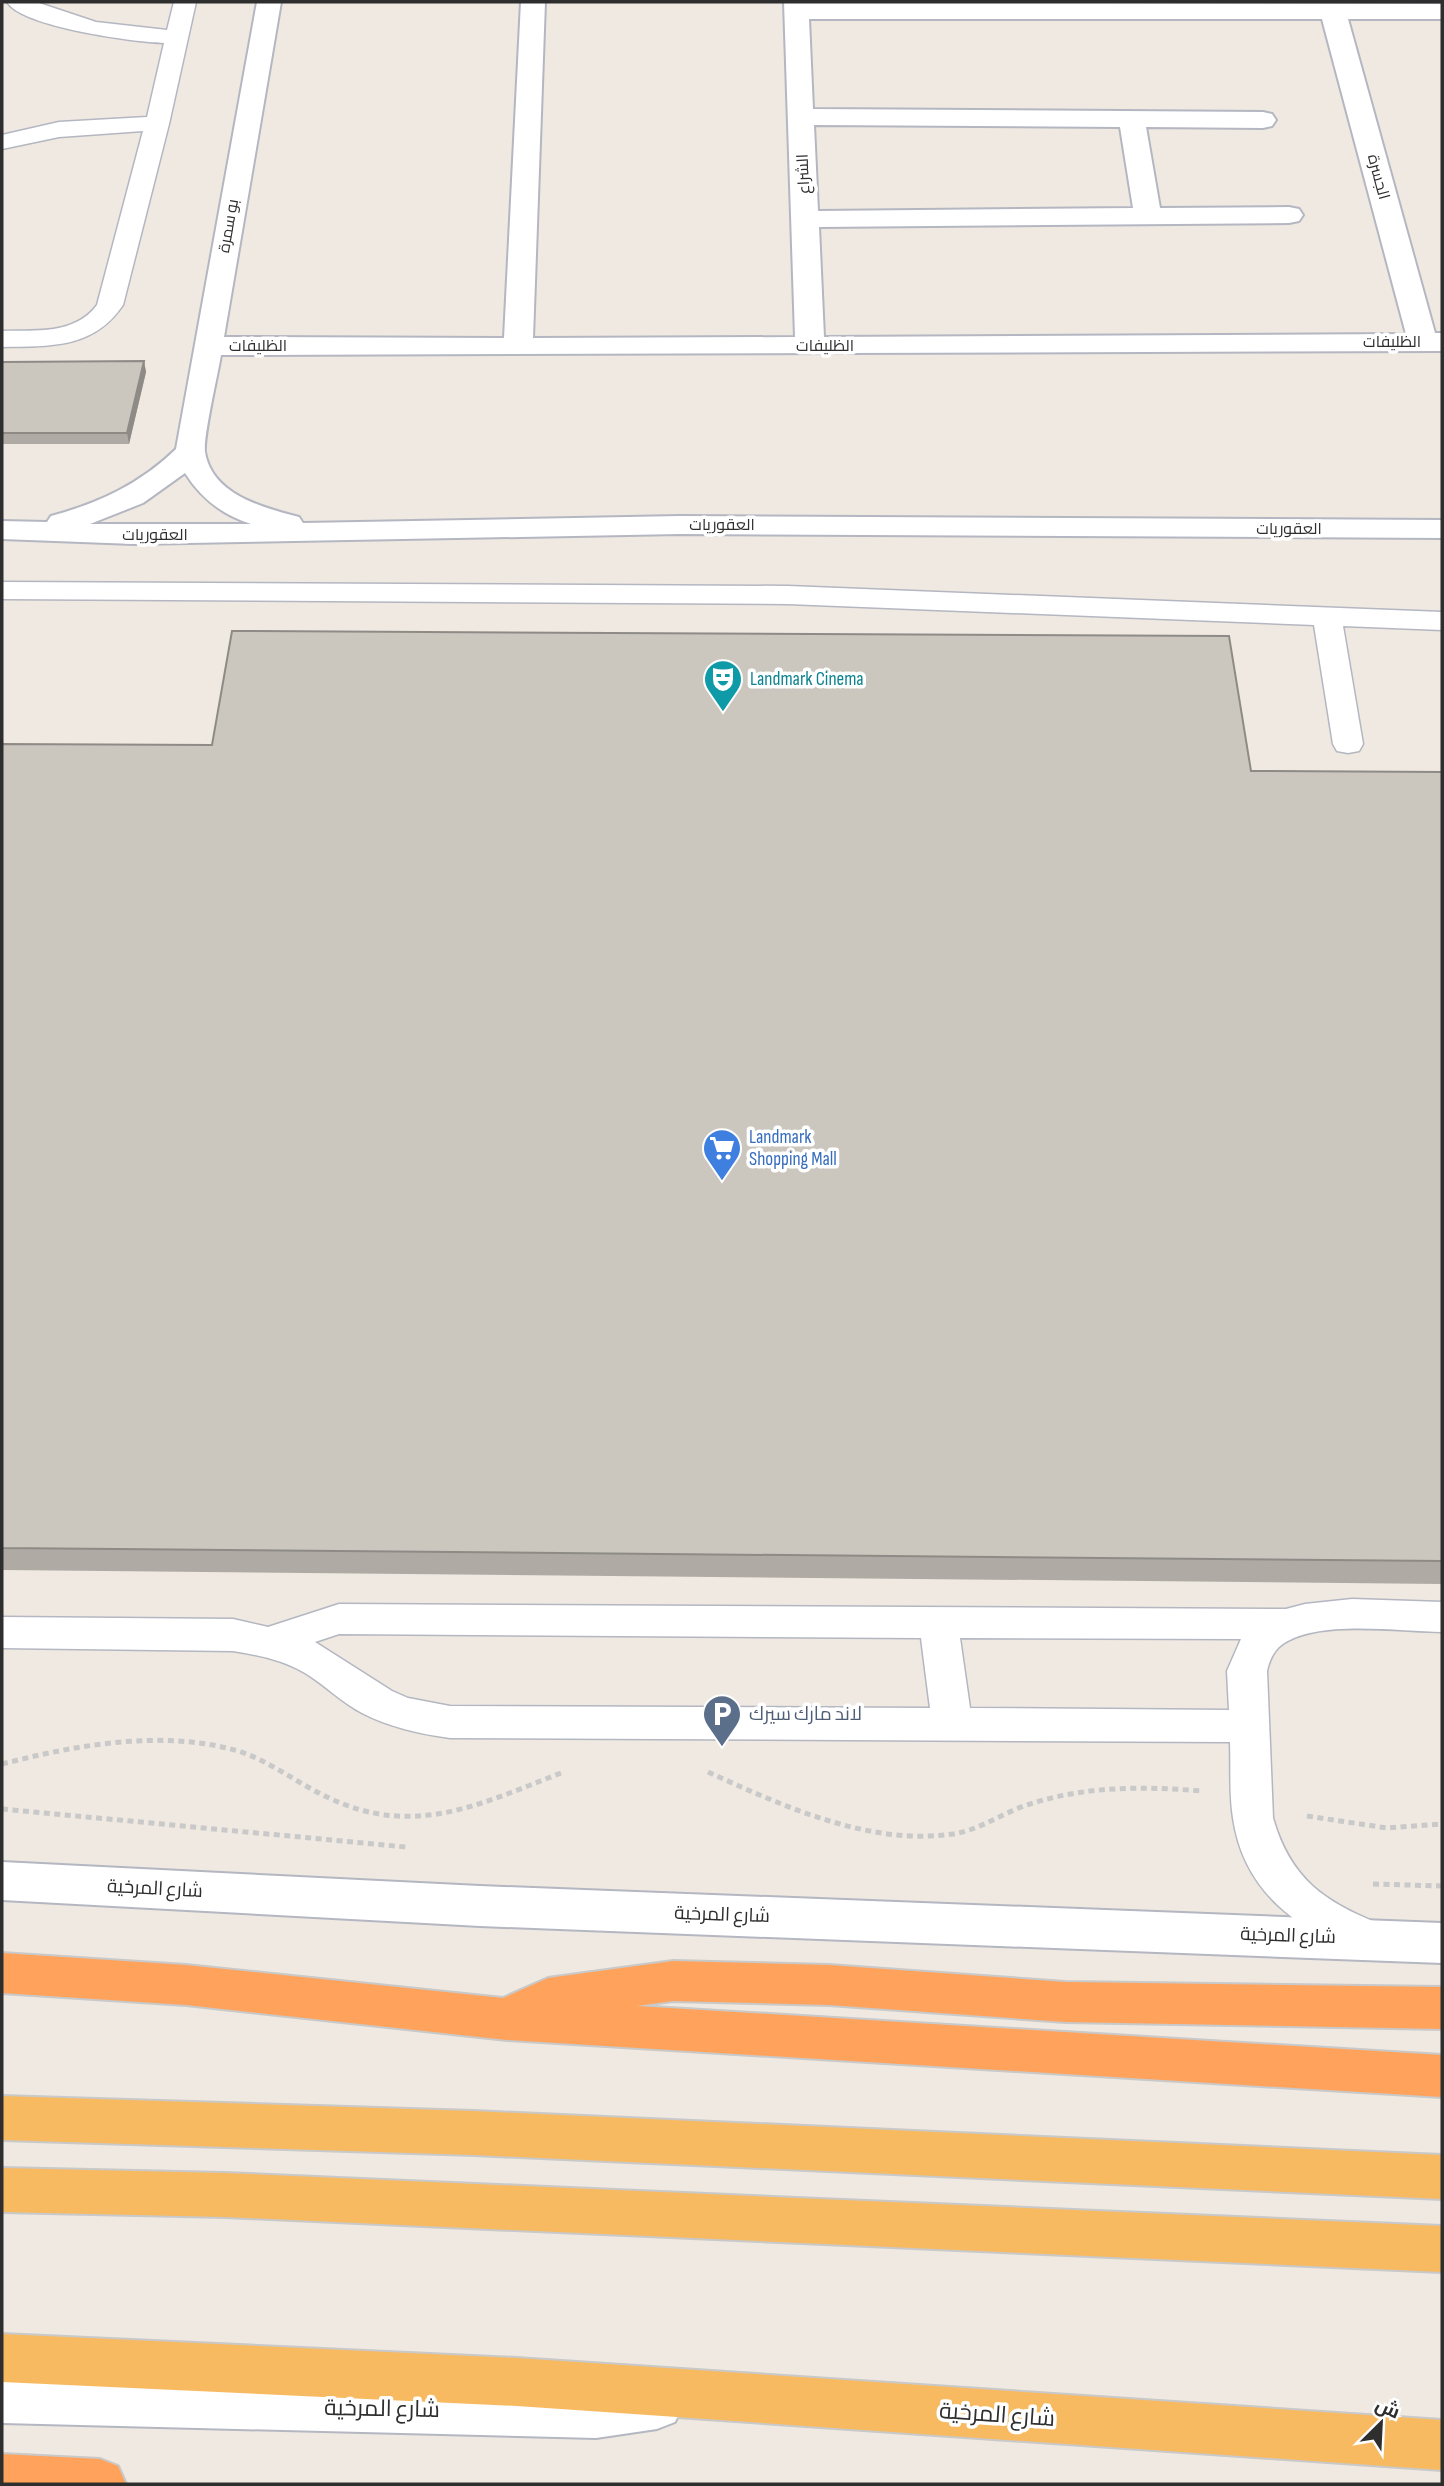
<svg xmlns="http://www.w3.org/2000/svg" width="1444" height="2486" font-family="'Sofia Sans Condensed',Cairo,sans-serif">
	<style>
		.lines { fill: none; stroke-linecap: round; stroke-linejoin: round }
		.service-casing { stroke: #b4b7c1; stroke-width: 3 }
		.minor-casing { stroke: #b4b7c1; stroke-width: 4 }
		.secondary-casing { stroke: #b4b7c1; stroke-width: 4 }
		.trunk-casing { stroke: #c9c9c9; stroke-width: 4 }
		.motorway-casing { stroke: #c9c9c9; stroke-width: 4 }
		.path { stroke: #c9c9c9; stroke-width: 5; stroke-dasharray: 6 4.5; stroke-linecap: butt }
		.service { fill: #fff; fill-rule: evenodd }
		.minor { fill: #fff; fill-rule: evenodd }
		.secondary { fill: #fff; fill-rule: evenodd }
		.trunk { fill: #f8ba60; fill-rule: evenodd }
		.motorway { fill: #ffa35c; fill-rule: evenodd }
		.wall { fill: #afaba4 }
		.shaded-wall { fill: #8e8b86 }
		.building { fill: #cbc7bf; stroke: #8e8b86; stroke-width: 2 }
		.labels { text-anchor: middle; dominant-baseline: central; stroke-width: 7; stroke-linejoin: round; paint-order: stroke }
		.far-street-label { font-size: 16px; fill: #2e2e2e; stroke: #fff }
		.culture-label { font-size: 19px; fill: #0d838f; stroke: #fff; text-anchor: start }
		.shop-label { font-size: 19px; fill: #366cbe; stroke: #fff; text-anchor: start }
		.service-label { font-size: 19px; fill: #4e5e75; stroke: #fff; text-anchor: start }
		.street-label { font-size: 19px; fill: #2e2e2e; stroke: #fff }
		.near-street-label { font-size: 23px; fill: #2e2e2e; stroke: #fff }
	</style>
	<rect width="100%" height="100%" fill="#efe9e1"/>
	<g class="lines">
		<defs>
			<path id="service" d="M 7,2 L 36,2 L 96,22 L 167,30 L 174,2 L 196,2 L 169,124 L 123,305 C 93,349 51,346 2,347 L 2,331 C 35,330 75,335 97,305 L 143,131 L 59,137 L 2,149 L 2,135 L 59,122 L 147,117 L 164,43 C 134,42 22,27 7,2 Z
				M 2,582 L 788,586 L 1442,612 L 1442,630 L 1343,626 L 1363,744 L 1359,751 L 1348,753 L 1337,751 L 1333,744 L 1314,625 L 788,604 L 2,599 Z
				M 1352,1599 L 1442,1602 L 1442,1632 C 1399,1632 1314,1618 1279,1647 C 1272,1654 1269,1662 1267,1671 L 1273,1818 C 1290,1878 1324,1902 1380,1924 L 1386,1937 L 1380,1950 L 1365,1955 C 1299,1931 1244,1893 1233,1818 C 1229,1794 1231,1767 1230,1742 L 450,1738 C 420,1734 389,1727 362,1713 C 341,1702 325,1685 305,1673 C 283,1660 258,1655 233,1651 L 2,1648 L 2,1617 L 233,1619 L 268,1627 L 339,1604 L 1286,1609 L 1305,1604 ZM 339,1634 L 921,1638 L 930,1708 L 450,1706 L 408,1698 L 392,1691 L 315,1642 ZM 960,1638 L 1241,1639 L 1227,1671 L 1229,1710 L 970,1708 Z"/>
			<path id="minor" d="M 257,2 L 281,2 L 224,337 L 504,338 L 521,2 L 545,2 L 533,338 L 795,337 L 784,2 L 1442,4 L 1442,19 L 1348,19 L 1435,333 L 1442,333 L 1442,351 L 221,355 C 218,374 203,437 205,452 C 212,495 264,508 299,517 L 303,523 L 680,516 L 1442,520 L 1442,538 L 680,534 L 134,544 L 2,539 L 2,521 L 47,522 L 51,516 C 99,503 140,484 176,449 ZM 809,19 L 1322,19 L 1406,334 L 824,337 L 819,227 L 1289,223 L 1299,221 L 1303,215 L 1299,209 L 1289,207 L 1160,208 L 1146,127 L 1263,128 L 1272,126 L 1276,120 L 1272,114 L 1263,112 L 813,109 ZM 814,125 L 1120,127 L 1133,208 L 818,211 ZM 185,473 C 201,498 222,515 251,524 L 90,524 L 143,503 Z"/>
			<path id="secondary" d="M 2,1862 L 480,1886 L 1442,1923 L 1442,1963 L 480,1926 L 2,1900 Z
				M 2,2375 L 596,2388 L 657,2381 L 675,2388 L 683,2405 L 675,2422 L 657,2429 L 596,2438 L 2,2423 Z"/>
			<path id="trunk" d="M 2,2096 L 474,2111 L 1442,2155 L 1442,2199 L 474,2155 L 2,2140 Z
				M 2,2168 L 225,2173 L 1442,2226 L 1442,2272 L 225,2217 L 2,2212 Z
				M 2,2334 L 517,2358 L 1442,2420 L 1442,2470 L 517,2406 L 2,2382 Z"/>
			<path id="motorway" d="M 2,1953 L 186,1965 L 503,1998 L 548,1978 L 673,1961 L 829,1965 L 1065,1982 L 1442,1987 L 1442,2029 L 1065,2022 L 829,2005 L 673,2001 L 637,2006 L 1442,2055 L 1442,2097 L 507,2040 L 186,2005 L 2,1993 Z
				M 2,2454 L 100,2459 L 118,2466 L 126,2484 L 2,2484 Z"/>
		</defs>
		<use href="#service" class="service-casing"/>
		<use href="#minor" class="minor-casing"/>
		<use href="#secondary" class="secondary-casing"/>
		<use href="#trunk" class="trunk-casing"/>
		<use href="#motorway" class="motorway-casing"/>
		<path class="path" d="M 2,1764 C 76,1745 163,1729 238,1751 C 270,1761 297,1783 327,1797 C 414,1839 480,1804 561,1773
			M 708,1772 C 783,1806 869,1846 953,1834 C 980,1830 1002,1813 1027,1805 C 1084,1786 1142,1786 1201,1791
			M 2,1809 L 406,1847
			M 1307,1816 L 1387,1828 L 1442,1824
			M 1373,1884 L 1442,1886"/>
		<use href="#service" class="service"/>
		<use href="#minor" class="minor"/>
		<use href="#secondary" class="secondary"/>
		<use href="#trunk" class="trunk"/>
		<use href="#motorway" class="motorway"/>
	</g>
	<path class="wall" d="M 144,361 L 146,372 L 129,444 L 2,444 L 2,362 Z
		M 2,744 L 1251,771 L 1442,772 L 1442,1584 L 2,1570 Z"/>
	<path class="shaded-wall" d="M 144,361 L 146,372 L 129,444 L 127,433 Z"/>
	<path class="building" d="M 144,361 L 127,433 L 2,433 L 2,362 Z
		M 232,631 L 1229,636 L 1251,771 L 1442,772 L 1442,1561 L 2,1548 L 2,744 L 212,745 Z"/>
	<defs>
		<symbol id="theatre-pin" viewBox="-11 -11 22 30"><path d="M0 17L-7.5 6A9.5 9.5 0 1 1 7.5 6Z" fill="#0f9aa8" stroke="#fff"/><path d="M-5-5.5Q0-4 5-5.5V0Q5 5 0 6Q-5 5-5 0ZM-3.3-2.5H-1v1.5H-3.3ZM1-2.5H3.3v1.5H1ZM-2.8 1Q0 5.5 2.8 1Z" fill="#fff"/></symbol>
		<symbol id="supermarket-pin" viewBox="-11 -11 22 30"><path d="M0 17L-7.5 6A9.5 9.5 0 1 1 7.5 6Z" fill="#3f7fe0" stroke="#fff"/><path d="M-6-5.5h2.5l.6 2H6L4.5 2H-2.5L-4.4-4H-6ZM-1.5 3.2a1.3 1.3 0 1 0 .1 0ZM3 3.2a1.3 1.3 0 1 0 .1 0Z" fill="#fff"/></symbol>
		<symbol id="parking-pin" viewBox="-11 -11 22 30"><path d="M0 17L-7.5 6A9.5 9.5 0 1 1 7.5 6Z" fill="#5c6f8a" stroke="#fff"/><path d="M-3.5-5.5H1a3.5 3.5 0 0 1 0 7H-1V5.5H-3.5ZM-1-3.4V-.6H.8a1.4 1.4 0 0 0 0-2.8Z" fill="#fff"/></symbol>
	</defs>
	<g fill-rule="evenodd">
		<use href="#theatre-pin" x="701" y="657" width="44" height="60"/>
		<use href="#supermarket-pin" x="700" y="1126" width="44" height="60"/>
		<use href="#parking-pin" x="700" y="1692" width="44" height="60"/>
	</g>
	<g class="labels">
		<g class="far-street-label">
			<text transform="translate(804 174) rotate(-93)">الشراع</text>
			<text transform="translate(1378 177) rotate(75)">الجسرة</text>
			<text transform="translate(229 226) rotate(-80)">بو سمرة</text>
			<text x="1392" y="342">الظليفات</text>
			<text x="258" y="346">الظليفات</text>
			<text x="825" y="346">الظليفات</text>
			<text x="722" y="525">العقوريات</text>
			<text x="1289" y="529">العقوريات</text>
			<text x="155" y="535">العقوريات</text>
		</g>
		<g class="culture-label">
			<text x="750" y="679">Landmark Cinema</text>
		</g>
		<g class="shop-label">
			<text x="749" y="1137">Landmark<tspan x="749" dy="22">Shopping Mall</tspan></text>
		</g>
		<g class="service-label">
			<text x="749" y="1714">لاند مارك سيرك</text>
		</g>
		<g class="street-label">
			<text transform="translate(155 1889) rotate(3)">شارع المرخية</text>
			<text transform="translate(722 1915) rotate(2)">شارع المرخية</text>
			<text transform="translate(1288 1936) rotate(2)">شارع المرخية</text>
		</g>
		<g class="near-street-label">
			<text transform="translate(382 2409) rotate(1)">شارع المرخية</text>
			<text transform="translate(997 2415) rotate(4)">شارع المرخية</text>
		</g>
	</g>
	<rect width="1444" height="2486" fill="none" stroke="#2e2e2e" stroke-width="7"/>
	<g transform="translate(1381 2423) rotate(24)" stroke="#ffffff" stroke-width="5" paint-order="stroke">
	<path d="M0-5L12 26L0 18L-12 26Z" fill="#2e2e2e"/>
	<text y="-10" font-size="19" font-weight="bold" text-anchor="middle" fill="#2e2e2e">ش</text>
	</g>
</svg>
